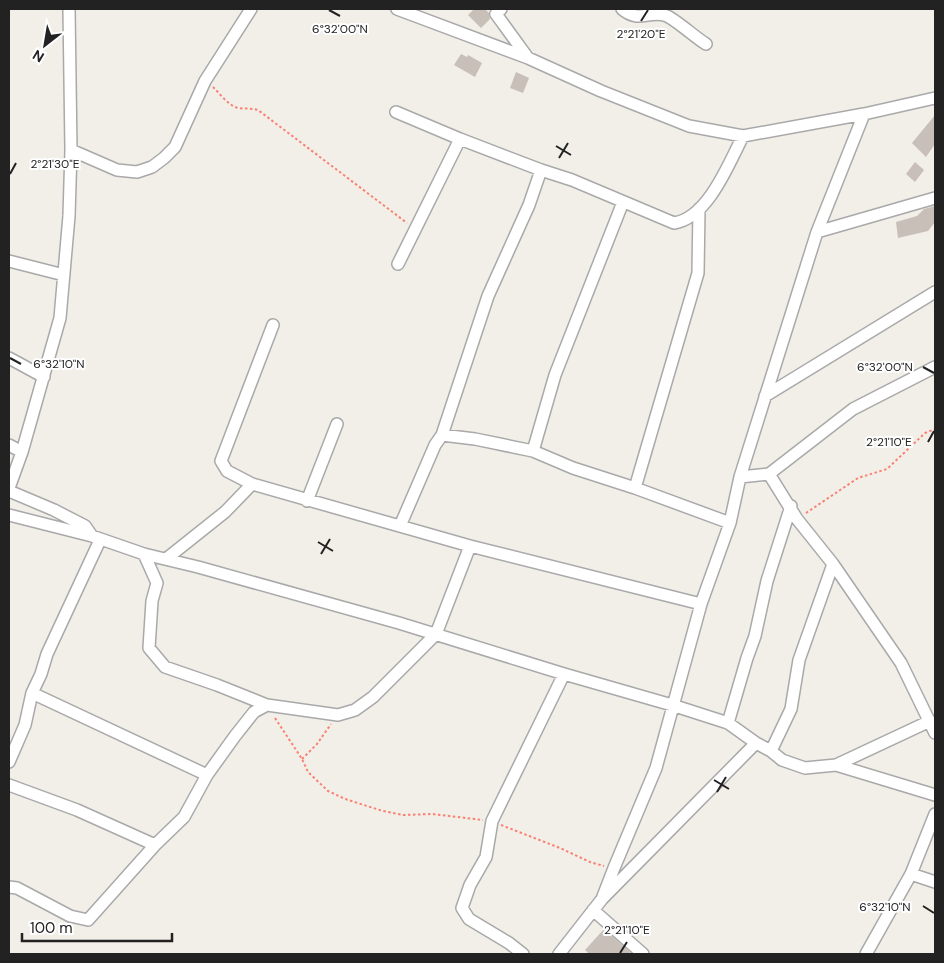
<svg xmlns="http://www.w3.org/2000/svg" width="944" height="963" font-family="'DM Sans',sans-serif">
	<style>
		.building { fill: #c7bfb8 }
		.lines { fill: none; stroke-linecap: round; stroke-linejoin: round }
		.street-casing { stroke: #a9a9a9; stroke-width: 14 }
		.path { stroke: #fa8072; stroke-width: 2; stroke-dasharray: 2.5 2.5; stroke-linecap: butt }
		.street { stroke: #fff; stroke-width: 11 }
		.ticks { fill: none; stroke: #222; stroke-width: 2 }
		.ticks-label { font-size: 12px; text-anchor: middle; fill: #222; stroke: #fff; stroke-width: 4; stroke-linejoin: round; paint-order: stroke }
	</style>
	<rect width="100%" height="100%" fill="#f2efe9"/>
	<path class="building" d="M 474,9 L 485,9 L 489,13 L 490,19 L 481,28 L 468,15 Z
		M 461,54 L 467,57 L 468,55 L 482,63 L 475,77 L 454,65 Z
		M 516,72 L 529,78 L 523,93 L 510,88 Z
		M 935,115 L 935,144 L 926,157 L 912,143 Z
		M 915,162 L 924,170 L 915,182 L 906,174 Z
		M 935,206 L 935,222 L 928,231 L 898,238 L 896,222 L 917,216 L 924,209 Z
		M 604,929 L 632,954 L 589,954 L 585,950 Z"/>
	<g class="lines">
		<defs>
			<path id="street" d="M 397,9 L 528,58 L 601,91 L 689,126 L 743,136 L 864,114 L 935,98
				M 501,9 L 496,14 L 528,58
				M 622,9 C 639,24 650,9 667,16 C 676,20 696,38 706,44
				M 396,112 L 460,139 L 541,170
				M 71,150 L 117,170 L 137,172 L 152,167 L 164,158 L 175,147 L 205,81 L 251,9
				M 817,232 L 935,198
				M 9,261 L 64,275
				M 398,264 L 460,139
				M 9,358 L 44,377
				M 765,396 L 935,292
				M 442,435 L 488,296 L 529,205 L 541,170 L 572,180 L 674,223 C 708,218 729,163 743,136
				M 9,445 L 22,452
				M 533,451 L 555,375 L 623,202
				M 769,474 L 853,409 L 935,367
				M 740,477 L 769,474 L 797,519 L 833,564 L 901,663 L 935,733
				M 252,484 L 227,471 L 221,461 L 273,325
				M 9,488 L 22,452 L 60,318 L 69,216 L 71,150 L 69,9
				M 635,488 L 698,273 L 699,209
				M 9,491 L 54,510 L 85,526 L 92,536
				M 307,501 L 337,424
				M 791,506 L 767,581 L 755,636 L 747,658 L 728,723 L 756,743 L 771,751 L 782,760 L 805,768 L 836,765 L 935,795
				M 9,515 L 92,536 L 144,554 L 198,567 L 399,623 L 564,674 L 672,705 L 728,723
				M 400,526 L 435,445 L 442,435 L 475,439 L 533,451 L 573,468 L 635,488 L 730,523
				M 144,554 L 157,583 L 152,601 L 149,648 L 165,667 L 217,685 L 267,705 L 338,715 L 355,710 L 373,697 L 436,634 L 470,546
				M 166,559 L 225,512 L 252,484 L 470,546 L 701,604
				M 32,693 L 207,775
				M 771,751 L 791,709 L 799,660 L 833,564
				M 9,762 L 25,725 L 32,693 L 41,674 L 47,654 L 100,540
				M 836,765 L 930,721
				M 9,785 L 77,810 L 155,845
				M 911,874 L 935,882
				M 9,887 L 17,888 L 70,916 L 88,920 L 155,845 L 184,817 L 207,775 L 235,736 L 254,712 L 267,705
				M 602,899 L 614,868 L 656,768 L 701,604 L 730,523 L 740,477 L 817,232 L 864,114
				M 593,910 L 643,954
				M 523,954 L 509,943 L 469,919 L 462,908 L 470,885 L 486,857 L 492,821 L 564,674
				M 559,954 L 602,899 L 756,743
				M 866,954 L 911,874 L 935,814"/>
		</defs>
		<use href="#street" class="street-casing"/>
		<path class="path" d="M 213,87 C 220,94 229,106 238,108 C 245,109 251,108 258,110 L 407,223
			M 806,513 L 858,478 L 887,469 L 925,433 L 935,429
			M 275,718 L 302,759 L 308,772 L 328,791 L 345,799 L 383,811 L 403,815 L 432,814 L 483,820
			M 302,759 L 317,744 L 331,724
			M 501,825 L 560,848 L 590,862 L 604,866"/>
		<use href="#street" class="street"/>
	</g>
	<path class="ticks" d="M 329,10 L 340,16M 641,21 L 648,10M 556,146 L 571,155M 559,158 L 568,143M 10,174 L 16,163M 10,358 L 21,364M 923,367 L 934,373M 928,442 L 934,431M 318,542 L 333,551M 321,554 L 330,539M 714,780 L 729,789M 717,792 L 726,777M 923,906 L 934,913M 620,953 L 627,942"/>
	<g class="ticks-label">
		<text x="340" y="33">6°32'00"N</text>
		<text x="641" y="38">2°21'20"E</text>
		<text x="55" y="168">2°21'30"E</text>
		<text x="59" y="368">6°32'10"N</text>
		<text x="885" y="371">6°32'00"N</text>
		<text x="889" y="446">2°21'10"E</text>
		<text x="885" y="911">6°32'10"N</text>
		<text x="627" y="934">2°21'10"E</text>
	</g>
	<rect width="944" height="963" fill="none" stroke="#222222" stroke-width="20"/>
	<g transform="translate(45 45) rotate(211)" stroke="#ffffff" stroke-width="4" paint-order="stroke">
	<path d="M0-4L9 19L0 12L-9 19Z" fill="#222222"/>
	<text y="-8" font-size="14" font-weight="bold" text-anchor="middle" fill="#222222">N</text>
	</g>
	<path d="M22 933v8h150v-8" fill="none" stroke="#222222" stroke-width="2.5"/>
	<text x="30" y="933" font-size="15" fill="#222222" stroke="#ffffff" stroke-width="4" paint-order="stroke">100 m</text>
</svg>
